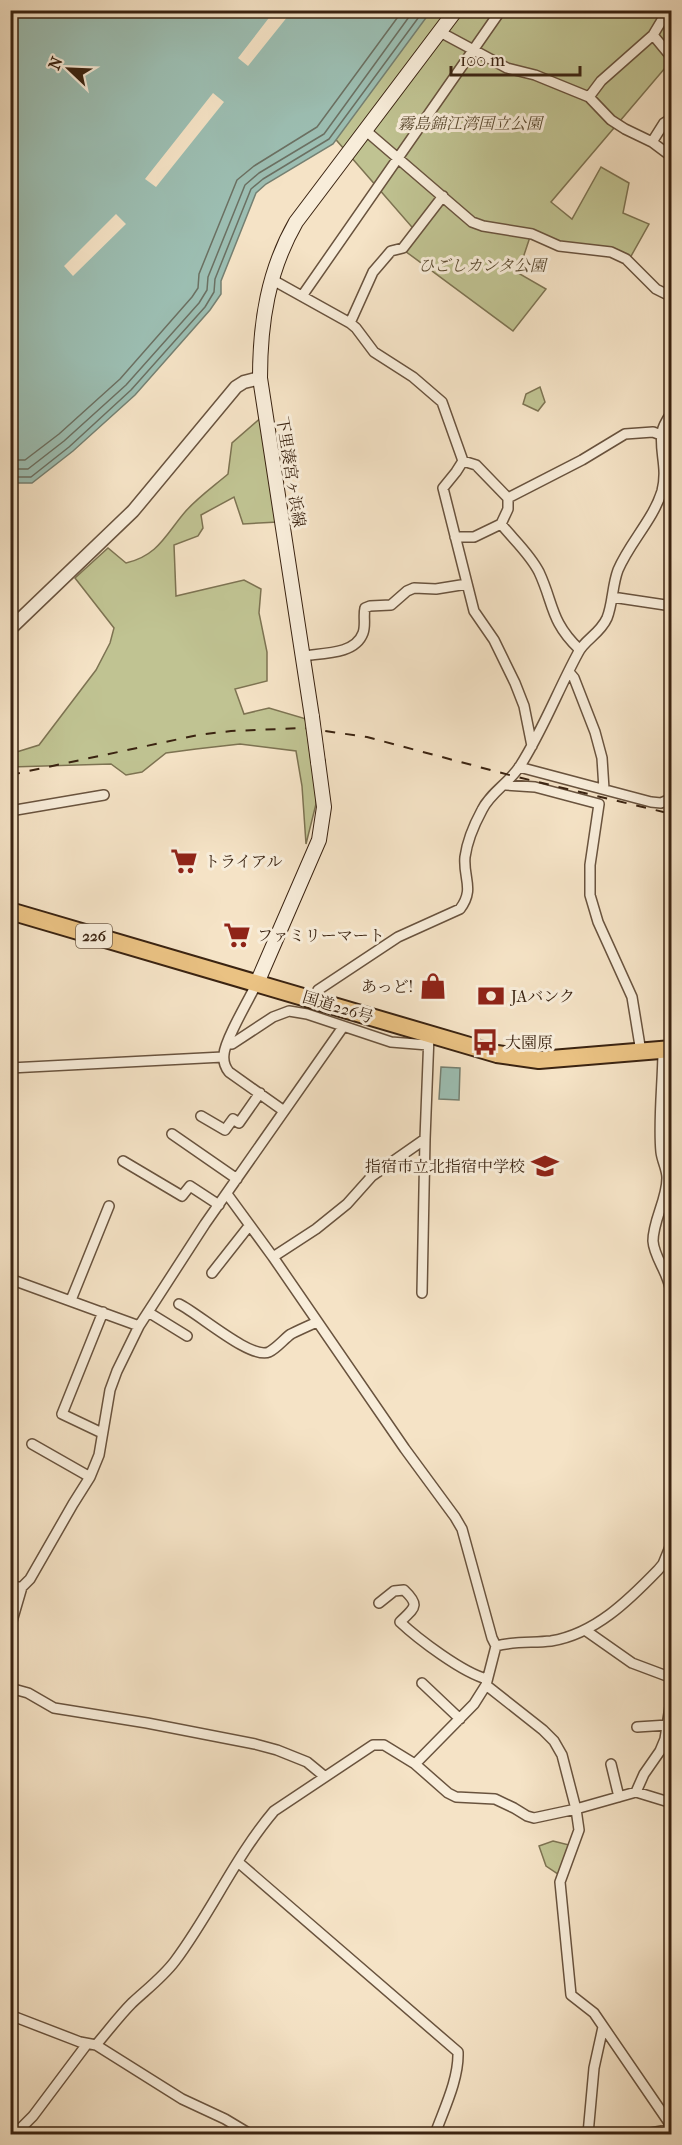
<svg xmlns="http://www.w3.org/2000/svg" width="682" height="2145" font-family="'IM FELL French Canon','Noto Serif JP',serif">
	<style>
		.green { fill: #c0c392; stroke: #7d7352; stroke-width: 1.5 }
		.water { fill: #9cbeb2; stroke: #758072; stroke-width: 1.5 }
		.pier { fill: #f5e3c6 }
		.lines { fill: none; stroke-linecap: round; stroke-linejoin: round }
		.shore { stroke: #6b7062; stroke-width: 1.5 }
		.minor-casing { stroke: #69533e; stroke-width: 12 }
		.tertiary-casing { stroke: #69533e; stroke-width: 15 }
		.secondary-casing { stroke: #3a2311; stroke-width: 16 }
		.trunk-casing { stroke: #3a2311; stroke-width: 20 }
		.minor { stroke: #f8edda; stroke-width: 9 }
		.tertiary { stroke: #f8edda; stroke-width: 12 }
		.secondary { stroke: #f8edda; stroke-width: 14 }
		.trunk { stroke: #eac283; stroke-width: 16 }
		.rail { stroke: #3a2311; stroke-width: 2; stroke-dasharray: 10 10; stroke-linecap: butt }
		.secondary-bridge-casing { stroke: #3a2311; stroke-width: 16; stroke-linecap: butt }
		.secondary-bridge { stroke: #f8edda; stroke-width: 14 }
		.labels { text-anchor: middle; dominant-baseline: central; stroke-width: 6; stroke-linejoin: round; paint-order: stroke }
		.shield { fill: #f8edda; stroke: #73604d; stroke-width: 1.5 }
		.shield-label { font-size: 15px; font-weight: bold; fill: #3a2311 }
		.park-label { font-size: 16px; font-style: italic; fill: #5c4b31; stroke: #f8edda }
		.street-label { font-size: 16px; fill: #3a2311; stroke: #f8edda }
		.poi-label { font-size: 16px; fill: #3a2311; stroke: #f8edda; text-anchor: start }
	</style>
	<rect width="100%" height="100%" fill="#f5e3c6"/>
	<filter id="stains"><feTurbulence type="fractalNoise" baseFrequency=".00333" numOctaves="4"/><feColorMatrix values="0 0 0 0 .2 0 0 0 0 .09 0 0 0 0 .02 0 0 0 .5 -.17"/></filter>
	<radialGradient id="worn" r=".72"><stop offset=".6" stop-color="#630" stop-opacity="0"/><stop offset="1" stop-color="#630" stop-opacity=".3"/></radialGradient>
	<path class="green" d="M 224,11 L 671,11 L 671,61 L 551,202 L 572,219 L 601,167 L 629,183 L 623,213 L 649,224 L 630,258 L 602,246 L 565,245 L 530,237 L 518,273 L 546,289 L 513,331 L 405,251 L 418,234 Z
		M 540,387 L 545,402 L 538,411 L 523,404 L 526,394 Z
		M 263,416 L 278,522 L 243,524 L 234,497 L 201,515 L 203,528 L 198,536 L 174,545 L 176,596 L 244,580 L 261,589 L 259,613 L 267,652 L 267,681 L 235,689 L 244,714 L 269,708 L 313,721 L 316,804 L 306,844 L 302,786 L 296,751 L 240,744 L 196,749 L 166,753 L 142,772 L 126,775 L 111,764 L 11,767 L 10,754 L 39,745 L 96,670 L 110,643 L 114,628 L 75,578 L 108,548 L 126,563 C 158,556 166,534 185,512 C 197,498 214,486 228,474 L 232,443 Z
		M 553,1841 L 569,1845 L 558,1874 L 546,1866 L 539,1846 Z"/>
	<path class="water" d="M 11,11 L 431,11 L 333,144 L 266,184 L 256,193 L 221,281 L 221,294 L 210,310 L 135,395 L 73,451 L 32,483 L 11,483 Z
		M 441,1067 L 460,1068 L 459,1100 L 439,1099 Z"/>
	<path class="pier" d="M 275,10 L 292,11 L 248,66 L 238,58 Z
		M 213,93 L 224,102 L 156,187 L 145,179 Z
		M 116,214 L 126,224 L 73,276 L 64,266 Z"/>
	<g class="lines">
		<path class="shore" d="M 10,460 L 25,460 L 59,434 L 120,379 L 192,297 L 198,288 L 199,274 L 237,180 L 254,166 L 317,127 L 403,10
			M 10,469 L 28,469 L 64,441 L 126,385 L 199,303 L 207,290 L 208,277 L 245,185 L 259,173 L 324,134 L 414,10
			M 10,477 L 31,477 L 69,447 L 131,390 L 205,307 L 214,292 L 215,279 L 251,189 L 263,179 L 329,139 L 424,10"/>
		<defs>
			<path id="minor" d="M 440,32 L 507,68 L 535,75 L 589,97 L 611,120 L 625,129 L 652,142 L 672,157
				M 653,35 L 672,58
				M 589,97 L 601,81 L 653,35 L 668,10
				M 365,130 L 472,222 L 483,226 L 532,234 L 559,246 L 611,252 L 626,259 L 656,289 L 672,297
				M 652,142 L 664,123 L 672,118
				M 271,279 L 350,323 L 356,328 L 374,352 L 413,377 L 442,402 L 463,461 L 456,472 L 443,488 L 474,611 L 494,640 L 515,683 L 524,706 L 532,746
				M 302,296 L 501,10
				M 350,323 L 373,272 L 391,251 L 403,248 L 443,196
				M 463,461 L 476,465 L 508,498 L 508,509 L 501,524 C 513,539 530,554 539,572 C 554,604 550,621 579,649
				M 508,498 L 582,460 L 625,434 L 653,432 L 672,439
				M 455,537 L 474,537 L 501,524
				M 612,597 L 672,606
				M 302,656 C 322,653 355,655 363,633 C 366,625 363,616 365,608 L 370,606 L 391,605 L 407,591 L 414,588 L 436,589 L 467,584
				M 569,672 L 574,678 L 595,732 L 602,758 L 604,789
				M 519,767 L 651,802 L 661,803 L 672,798
				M 506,785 L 535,787 L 599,804 L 590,865 L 590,895 L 598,922 L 632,997 L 641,1052
				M 10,811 L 104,795
				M 257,983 C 249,999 225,1040 224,1054 C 223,1061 225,1067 229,1072 L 284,1111
				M 314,1000 L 318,990 L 398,937 L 460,909 C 475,889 463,878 465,857 C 467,842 475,823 482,810 C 490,793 509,783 520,766 C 543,730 558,690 578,653 C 584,640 600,634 607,618 C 613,603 612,586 618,570 C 630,542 653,520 662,491 C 668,467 659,452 662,432 C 663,425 668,418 672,412
				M 227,1044 L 232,1044 L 273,1017 L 289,1011 L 307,1014 L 391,1042 L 428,1045
				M 663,1050 C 663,1081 658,1121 661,1152 C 662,1161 667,1169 667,1178 C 667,1200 653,1220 653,1241 C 654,1258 669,1273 671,1293 C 673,1307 667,1322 672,1334
				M 10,1068 L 223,1057
				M 201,1116 L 225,1130 L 233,1119 L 239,1123 L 260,1093
				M 172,1134 L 237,1179
				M 123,1161 L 182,1196 L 190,1186 L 219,1205
				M 227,1194 L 273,1257 L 405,1449 L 455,1517 L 462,1529 L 492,1638 L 496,1646 L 486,1685 L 474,1704 L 415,1764
				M 273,1257 L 316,1229 L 347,1204 L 372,1176 L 425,1139
				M 212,1273 L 249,1226
				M 10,1279 L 139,1326
				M 422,1293 L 425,1139 L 429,1035
				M 71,1300 L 109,1206
				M 179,1304 C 198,1313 251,1360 269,1352 C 277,1348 284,1339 291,1334 C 299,1330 308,1326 317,1322
				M 148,1312 L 187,1336
				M 102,1433 L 62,1414 L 103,1312
				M 32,1444 L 90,1477
				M 10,1587 L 22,1587
				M 379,1603 L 394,1591 L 404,1590 C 421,1606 414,1608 400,1622 C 418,1639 463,1673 487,1679
				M 10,1628 L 22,1587 L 30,1579 L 73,1504 L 90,1477 L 99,1455 L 110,1390 L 117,1371 L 139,1326 L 205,1224 L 343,1027
				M 585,1630 L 632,1663 L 672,1678
				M 496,1646 C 514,1641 533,1643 551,1641 C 595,1634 629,1600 658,1570 L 663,1564 L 672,1542
				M 422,1683 L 460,1719
				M 486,1685 L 543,1730 L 554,1741 L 562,1755 L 576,1809 L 579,1830 L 560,1882 L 571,1995 L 594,2013 L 672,2127
				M 10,1688 L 28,1693 L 54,1708 L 147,1723 L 255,1744 L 277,1750 L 307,1762 L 324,1776
				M 637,1727 L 668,1725
				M 611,1764 L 619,1797
				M 636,1792 L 644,1774 L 660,1751 L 665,1739 L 672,1694
				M 238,1862 L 458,2052 C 459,2079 444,2109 435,2134
				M 10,2015 L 80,2042 L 96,2045 L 182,2099 L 225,2119 L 250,2134
				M 96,2045 C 108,2031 119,2016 132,2003 C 147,1989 163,1977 175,1961 C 211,1913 235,1857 274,1811 L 373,1745 L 384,1745 L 415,1764 L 448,1793 L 456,1797 L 495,1799 L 514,1808 L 527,1816 L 534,1818 L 576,1809 L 636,1792 L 672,1803
				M 15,2134 L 33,2116 L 87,2044
				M 588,2134 L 594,2068 L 603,2027
				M 646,2134 L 672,2129"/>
			<path id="tertiary" d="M 10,629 L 133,511 L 236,387 L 244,382 L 260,378
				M 669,2134 L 672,2131"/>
			<path id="secondary" d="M 312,717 L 260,378 C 260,322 268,271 296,222 L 456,10
				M 257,983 L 319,840 L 324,807 L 318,762"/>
			<path id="trunk" d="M 10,911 L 497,1054 L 539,1060 L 672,1049"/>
		</defs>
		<use href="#minor" class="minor-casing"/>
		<use href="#tertiary" class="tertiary-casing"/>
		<use href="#secondary" class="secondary-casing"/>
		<use href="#trunk" class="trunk-casing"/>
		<use href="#minor" class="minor"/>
		<use href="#tertiary" class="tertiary"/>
		<use href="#secondary" class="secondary"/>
		<use href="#trunk" class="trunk"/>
		<path class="rail" d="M 10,775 L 198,735 L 231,731 L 304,728 L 367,737 L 513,776 L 672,814"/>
		<defs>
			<path id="secondary-bridge" d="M 312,717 L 318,762"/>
		</defs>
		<use href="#secondary-bridge" class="secondary-bridge-casing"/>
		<use href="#secondary-bridge" class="secondary-bridge"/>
	</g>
	<defs>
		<symbol id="supermarket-bare" viewBox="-9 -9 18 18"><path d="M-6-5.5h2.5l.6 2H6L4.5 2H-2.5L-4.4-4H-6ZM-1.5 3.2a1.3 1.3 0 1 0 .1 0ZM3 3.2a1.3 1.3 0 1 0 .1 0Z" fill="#8f2418" stroke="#f8edda" stroke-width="2.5" paint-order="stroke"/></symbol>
		<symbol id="shop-bare" viewBox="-9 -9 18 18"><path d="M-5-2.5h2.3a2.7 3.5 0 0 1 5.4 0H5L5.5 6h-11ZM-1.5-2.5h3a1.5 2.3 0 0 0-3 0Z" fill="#8f2418" stroke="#f8edda" stroke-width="2.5" paint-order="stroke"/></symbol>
		<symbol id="bank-bare" viewBox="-9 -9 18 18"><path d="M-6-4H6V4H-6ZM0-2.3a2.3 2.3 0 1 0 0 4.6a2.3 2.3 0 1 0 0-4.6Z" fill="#8f2418" stroke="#f8edda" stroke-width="2.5" paint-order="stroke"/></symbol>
		<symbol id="bus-bare" viewBox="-9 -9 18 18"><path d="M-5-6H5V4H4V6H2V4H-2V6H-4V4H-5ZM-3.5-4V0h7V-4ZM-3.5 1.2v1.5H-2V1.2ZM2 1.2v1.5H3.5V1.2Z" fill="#8f2418" stroke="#f8edda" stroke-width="2.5" paint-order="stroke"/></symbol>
		<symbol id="school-bare" viewBox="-9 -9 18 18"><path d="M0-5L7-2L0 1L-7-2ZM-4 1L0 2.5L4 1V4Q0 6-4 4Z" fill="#8f2418" stroke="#f8edda" stroke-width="2.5" paint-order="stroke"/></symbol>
	</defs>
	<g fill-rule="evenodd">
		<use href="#supermarket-bare" x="165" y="842" width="38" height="38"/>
		<use href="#supermarket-bare" x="218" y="916" width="38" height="38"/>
		<use href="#shop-bare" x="414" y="967" width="38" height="38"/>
		<use href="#bank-bare" x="472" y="977" width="38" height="38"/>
		<use href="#bus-bare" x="466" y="1023" width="38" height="38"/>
		<use href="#school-bare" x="526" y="1147" width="38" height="38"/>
	</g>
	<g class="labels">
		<rect class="shield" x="76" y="924" width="36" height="24" rx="4.5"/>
		<g class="shield-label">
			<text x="94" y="936">226</text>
		</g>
		<g class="park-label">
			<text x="470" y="123">霧島錦江湾国立公園</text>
			<text x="482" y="265">ひごしカンタ公園</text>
		</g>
		<g class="street-label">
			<text transform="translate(291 472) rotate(81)">下里湊宮ヶ浜線</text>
			<text transform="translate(338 1007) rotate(17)">国道226号</text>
		</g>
		<g class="poi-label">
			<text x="204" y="861">トライアル</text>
			<text x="257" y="935">ファミリーマート</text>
			<text x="413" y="986" text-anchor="end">あっど!</text>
			<text x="511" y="996">JAバンク</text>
			<text x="505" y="1042">大園原</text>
			<text x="525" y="1166" text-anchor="end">指宿市立北指宿中学校</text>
		</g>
	</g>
	<rect width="682" height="2145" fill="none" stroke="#f5e3c6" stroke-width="36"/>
	<rect x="12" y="12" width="658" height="2121" fill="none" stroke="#3a2311" stroke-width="3"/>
	<rect x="18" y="18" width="646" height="2109" fill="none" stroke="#3a2311" stroke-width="1.5"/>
	<g transform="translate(69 69) rotate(293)" stroke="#f8edda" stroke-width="4.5" paint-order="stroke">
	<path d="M0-4.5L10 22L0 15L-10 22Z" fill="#3a2311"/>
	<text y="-9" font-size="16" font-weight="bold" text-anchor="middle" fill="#3a2311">N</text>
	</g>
	<path d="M451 66v9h129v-9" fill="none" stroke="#3a2311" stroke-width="3"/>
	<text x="460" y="66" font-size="18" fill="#3a2311" stroke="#f8edda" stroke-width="4.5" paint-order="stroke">100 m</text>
	<rect width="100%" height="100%" filter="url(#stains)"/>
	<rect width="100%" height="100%" fill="url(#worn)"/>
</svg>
